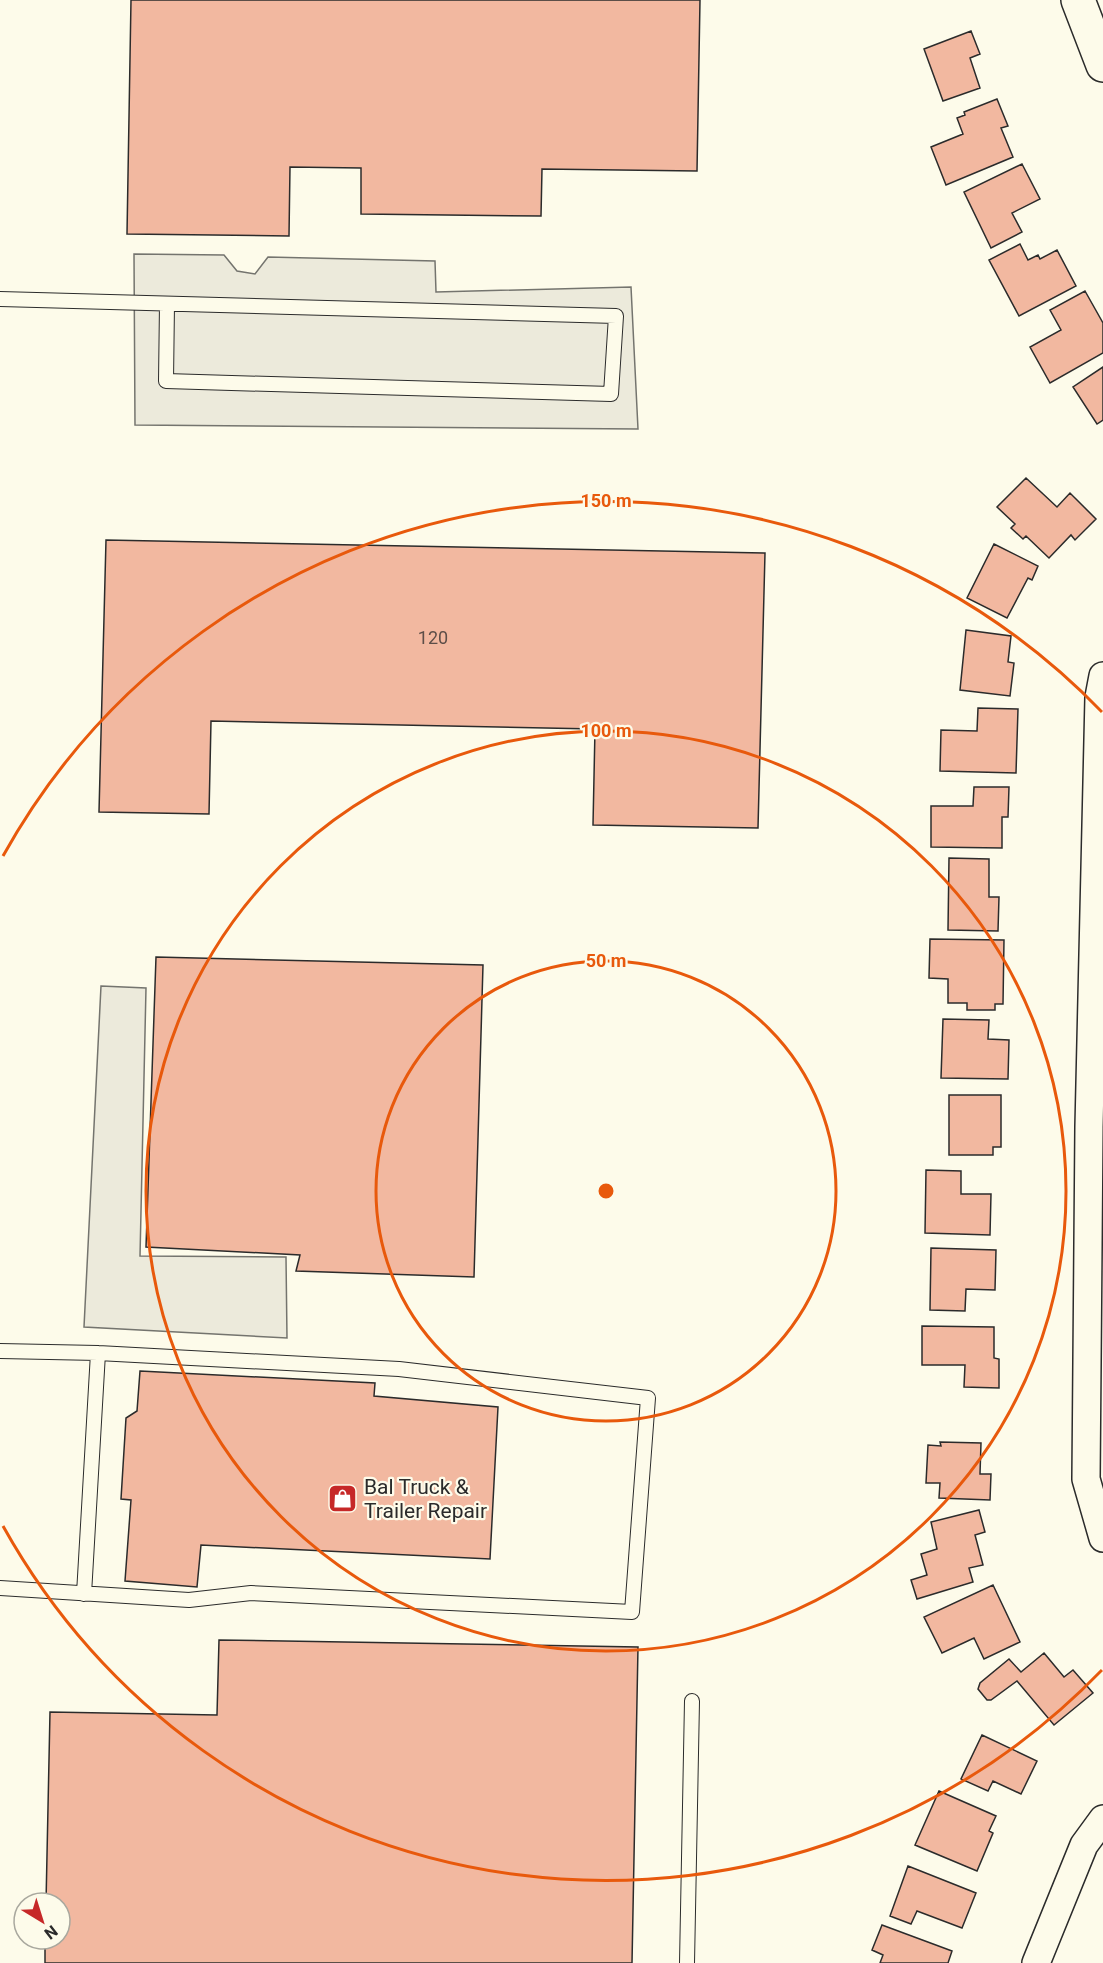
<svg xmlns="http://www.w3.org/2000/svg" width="1103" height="1963" font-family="Roboto,sans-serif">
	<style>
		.parking { fill: #eceadb; stroke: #74746e; stroke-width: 1.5 }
		.building { fill: #f2b8a0; stroke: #2b2b2b; stroke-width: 1.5 }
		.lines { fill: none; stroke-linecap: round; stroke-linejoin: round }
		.lane-casing { stroke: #2b2b2b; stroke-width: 16 }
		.street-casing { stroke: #2b2b2b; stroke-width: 30 }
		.secondary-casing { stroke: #2b2b2b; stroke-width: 36 }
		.lane { stroke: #fdfbea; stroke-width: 14 }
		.street { stroke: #fdfbea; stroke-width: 27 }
		.secondary { stroke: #fdfbea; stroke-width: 33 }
		.ring { fill: none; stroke: #e8590c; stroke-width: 3 }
		.labels { text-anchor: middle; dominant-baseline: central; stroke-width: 4.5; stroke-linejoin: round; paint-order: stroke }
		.number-label { font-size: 18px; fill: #5d4e48 }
		.poi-label { font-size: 21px; fill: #2b2b2b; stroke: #fdfbea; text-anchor: start }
		.centre { fill: #e8590c; stroke: #fdfbea; stroke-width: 3 }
		.ring-label { font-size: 18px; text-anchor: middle; font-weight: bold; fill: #e8590c; stroke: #fdfbea; stroke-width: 4.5; stroke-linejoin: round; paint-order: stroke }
	</style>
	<rect width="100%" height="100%" fill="#fdfbea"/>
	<path class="parking" d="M 134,254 L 224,255 L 237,271 L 255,274 L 268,257 L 435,261 L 436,292 L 631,287 L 638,429 L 135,425 Z
		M 101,986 L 146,988 L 140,1256 L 286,1257 L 287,1338 L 84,1327 Z"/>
	<path class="building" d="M 131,0 L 700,0 L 697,171 L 542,169 L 541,216 L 361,214 L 361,168 L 290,167 L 289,236 L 127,234 Z
		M 971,31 L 980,54 L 970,58 L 980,88 L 943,101 L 924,49 Z
		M 997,99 L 1008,126 L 1001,128 L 1013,157 L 946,185 L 931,147 L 963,134 L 957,118 L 965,115 L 964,112 Z
		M 1022,164 L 1040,199 L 1012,213 L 1022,232 L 991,248 L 964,192 Z
		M 1020,244 L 1028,260 L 1038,255 L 1040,259 L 1057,250 L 1076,286 L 1019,316 L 989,260 Z
		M 1085,291 L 1103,323 L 1103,353 L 1050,383 L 1030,347 L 1061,330 L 1050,310 Z
		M 1103,367 L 1103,420 L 1097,424 L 1073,387 Z
		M 1026,478 L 1057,507 L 1070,493 L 1096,519 L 1075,540 L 1071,535 L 1049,558 L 1026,536 L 1023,539 L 1011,528 L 1015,524 L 997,507 Z
		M 106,540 L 765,553 L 758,828 L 593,825 L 595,729 L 211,721 L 209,814 L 99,812 Z
		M 994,544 L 1038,566 L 1032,580 L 1028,578 L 1007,618 L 967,598 Z
		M 966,630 L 1011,636 L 1008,662 L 1014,663 L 1010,696 L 960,690 Z
		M 978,708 L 1018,709 L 1016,773 L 940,771 L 941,730 L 977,731 Z
		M 974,787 L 1009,787 L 1008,817 L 1002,817 L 1002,848 L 931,847 L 931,806 L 973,806 Z
		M 949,858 L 989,859 L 989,897 L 999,897 L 998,931 L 948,930 Z
		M 930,939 L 1004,940 L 1003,1004 L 995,1004 L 995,1010 L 967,1010 L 967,1003 L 948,1003 L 948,979 L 929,978 Z
		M 156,957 L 483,965 L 474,1277 L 296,1271 L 300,1255 L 146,1247 Z
		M 943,1019 L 989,1020 L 988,1039 L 1009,1040 L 1008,1079 L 941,1078 Z
		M 949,1095 L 1001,1095 L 1001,1147 L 993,1147 L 993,1155 L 949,1155 Z
		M 926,1170 L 961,1171 L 961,1194 L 991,1194 L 990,1235 L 925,1233 Z
		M 931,1248 L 996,1250 L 995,1290 L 966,1289 L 965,1311 L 930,1310 Z
		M 922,1326 L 994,1327 L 994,1358 L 999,1359 L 999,1388 L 964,1387 L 965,1365 L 922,1365 Z
		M 140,1371 L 375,1383 L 374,1396 L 498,1407 L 490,1559 L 201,1545 L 197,1587 L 125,1581 L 131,1500 L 121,1499 L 126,1418 L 137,1411 Z
		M 940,1442 L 981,1443 L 980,1474 L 991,1474 L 990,1500 L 939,1498 L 940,1483 L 926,1483 L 928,1445 L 941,1446 Z
		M 979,1510 L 985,1532 L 975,1535 L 983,1565 L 969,1568 L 973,1582 L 917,1599 L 911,1580 L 927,1575 L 921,1554 L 937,1549 L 931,1522 Z
		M 993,1585 L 1020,1642 L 984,1659 L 974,1638 L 942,1653 L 924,1617 Z
		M 219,1640 L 638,1647 L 632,1963 L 45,1963 L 45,1939 L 60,1939 L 60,1903 L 46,1903 L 50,1712 L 217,1715 Z
		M 1044,1653 L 1064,1677 L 1073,1670 L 1093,1693 L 1054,1725 L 1017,1681 L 991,1700 L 987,1700 L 978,1689 L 980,1683 L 1009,1659 L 1021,1672 Z
		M 982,1735 L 1037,1761 L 1021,1794 L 993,1781 L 988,1791 L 961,1779 Z
		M 939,1791 L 996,1816 L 989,1831 L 993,1833 L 977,1871 L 915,1845 Z
		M 908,1866 L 976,1893 L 962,1928 L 917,1911 L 911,1924 L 890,1916 Z
		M 882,1925 L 952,1951 L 948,1963 L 880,1963 L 883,1955 L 872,1950 Z"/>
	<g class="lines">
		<defs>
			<path id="lane" d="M 0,299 L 616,316 L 611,394 L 166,381 L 167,304
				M 0,1351 L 98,1353 L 399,1369 L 648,1398 L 632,1612 L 251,1593 L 189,1600 L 0,1588
				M 84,1594 L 98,1353
				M 687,1963 L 692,1701"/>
			<path id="street" d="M 1103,676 L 1099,697 L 1089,1127 L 1086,1479 L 1103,1538
				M 1036,1963 L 1084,1845 L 1103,1819"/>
			<path id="secondary" d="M 1078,0 L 1103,65"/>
		</defs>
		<use href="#lane" class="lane-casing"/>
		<use href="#street" class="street-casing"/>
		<use href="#secondary" class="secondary-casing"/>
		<use href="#lane" class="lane"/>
		<use href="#street" class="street"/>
		<use href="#secondary" class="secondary"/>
	</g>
	<g class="ring">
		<circle cx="606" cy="1191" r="230"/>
		<circle cx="606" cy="1191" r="460"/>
		<path d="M1102 1670A690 690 0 0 1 3 1526M3 856A690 690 0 0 1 1102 712"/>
	</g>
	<defs>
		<symbol id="shop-square" viewBox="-11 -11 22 22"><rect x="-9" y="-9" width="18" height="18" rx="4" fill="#c62828" stroke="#fdfbea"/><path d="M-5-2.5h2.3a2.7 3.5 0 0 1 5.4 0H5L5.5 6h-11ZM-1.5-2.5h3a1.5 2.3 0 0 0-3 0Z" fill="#fff"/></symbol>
	</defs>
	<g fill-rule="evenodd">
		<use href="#shop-square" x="326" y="1482" width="33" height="33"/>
	</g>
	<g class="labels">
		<g class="number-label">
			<text x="433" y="637">120</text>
		</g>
		<g class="poi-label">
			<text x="364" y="1487">Bal Truck &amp;<tspan x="364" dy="24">Trailer Repair</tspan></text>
		</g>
	</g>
	<circle cx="606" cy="1191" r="9" class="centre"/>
	<g class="ring-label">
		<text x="606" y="507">150 m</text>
		<text x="606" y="737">100 m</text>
		<text x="606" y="967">50 m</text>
	</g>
	<g transform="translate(42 1921) rotate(142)"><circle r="28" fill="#fdfbea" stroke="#a9a89e" stroke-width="1.5"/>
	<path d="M0-4.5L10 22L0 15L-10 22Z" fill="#c62828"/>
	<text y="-9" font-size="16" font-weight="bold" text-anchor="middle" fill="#2b2b2b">N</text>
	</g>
</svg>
